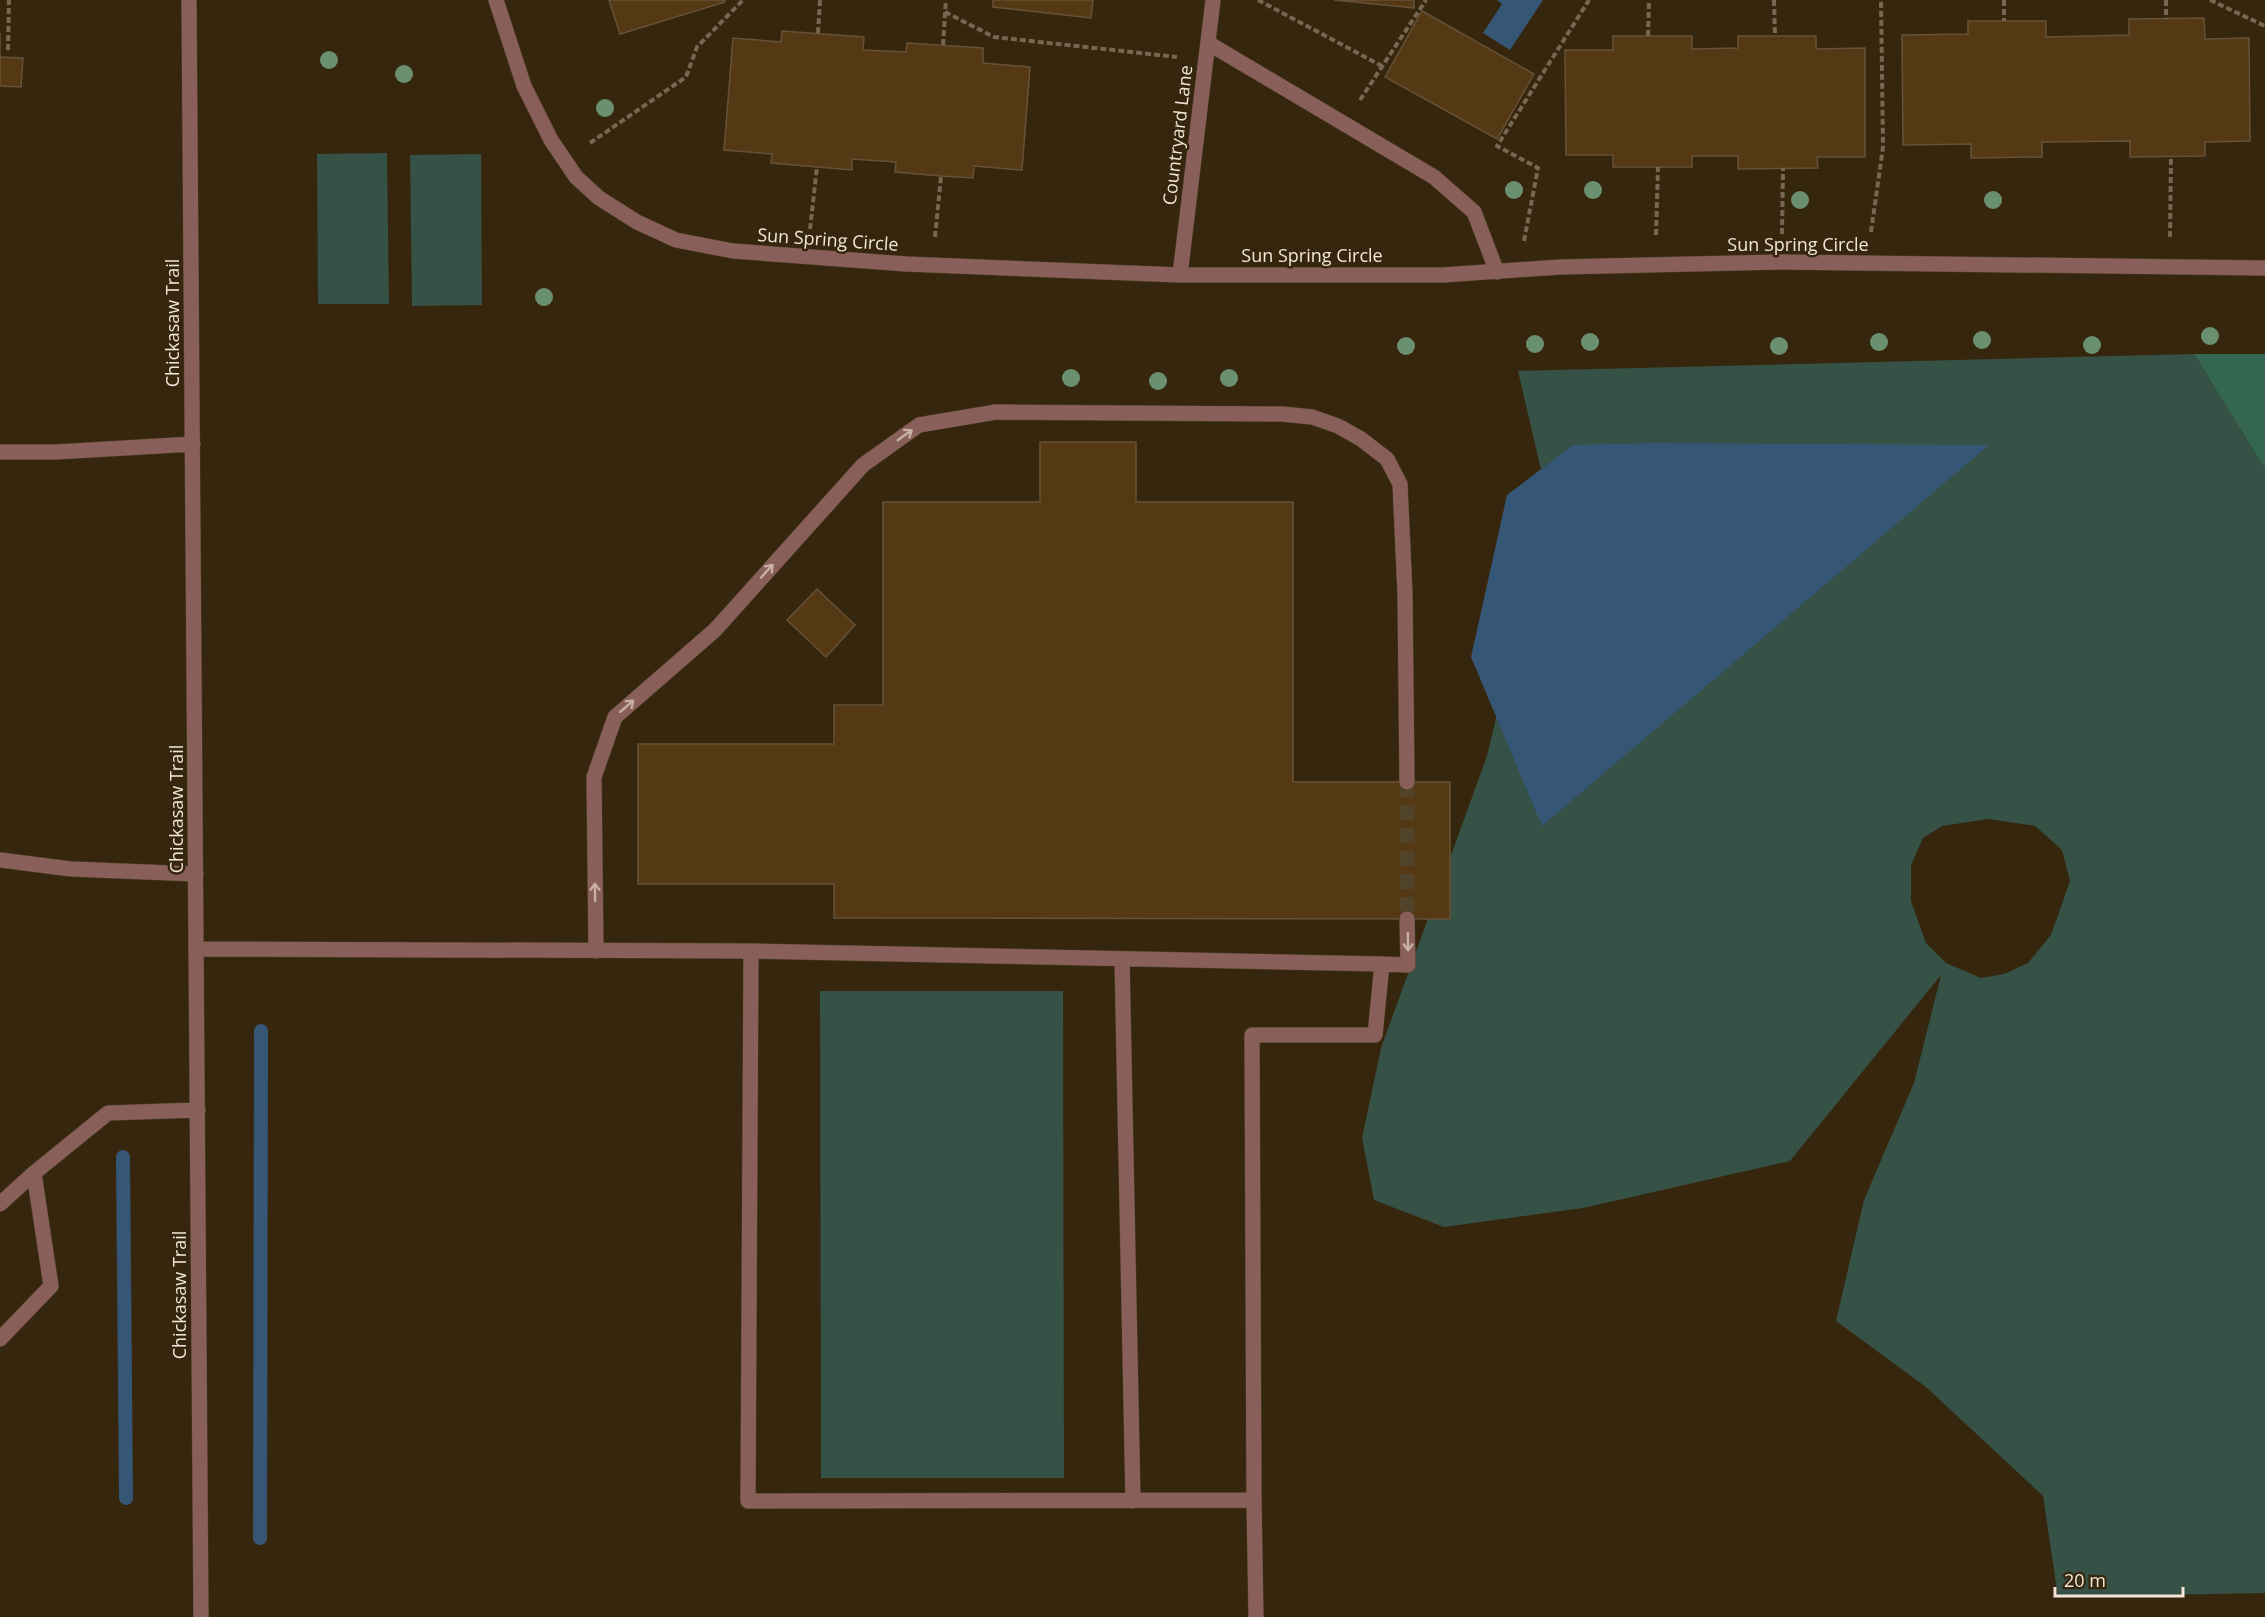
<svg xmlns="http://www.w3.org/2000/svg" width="2265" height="1617" font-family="'Open Sans',sans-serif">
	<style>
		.green { fill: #365145; fill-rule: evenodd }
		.forest { fill: #356651 }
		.water { fill: #365676 }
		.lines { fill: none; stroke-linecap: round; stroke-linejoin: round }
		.stream { stroke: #365676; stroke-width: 14 }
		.building { fill: #553915; stroke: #665139; stroke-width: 1.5 }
		.minor-tunnel { stroke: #52432b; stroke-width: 15; stroke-dasharray: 15 8; stroke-linecap: butt }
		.minor-casing { stroke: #504129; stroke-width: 16 }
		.path { stroke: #756751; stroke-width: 4; stroke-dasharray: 6 3; stroke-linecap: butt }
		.minor { stroke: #895f5a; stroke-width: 15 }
		.tree { fill: #6b9070 }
		.oneway { stroke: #c7b0a6 }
		.labels { text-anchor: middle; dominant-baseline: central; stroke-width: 5; stroke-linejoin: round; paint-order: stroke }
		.street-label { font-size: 18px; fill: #f1e6d8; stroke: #36260d }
	</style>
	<rect width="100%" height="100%" fill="#36260d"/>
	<path class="green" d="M 387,153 L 389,304 L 318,304 L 317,154 Z
		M 481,154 L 482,305 L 412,306 L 410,155 Z
		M 2194,354 L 2265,469 L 2265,1593 L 2058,1597 L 2043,1496 L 1926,1387 L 1836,1321 L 1864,1200 L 1914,1083 L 1941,975 L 1790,1161 L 1583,1208 L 1444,1227 L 1374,1200 L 1362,1138 L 1381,1048 L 1487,756 L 1548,500 L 1518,371 ZM 1989,819 L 2035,826 L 2062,850 L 2070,881 L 2051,935 L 2028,963 L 2004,974 L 1981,978 L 1946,963 L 1926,943 L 1911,901 L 1911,865 L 1923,838 L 1942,826 Z
		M 820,991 L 1063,991 L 1064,1478 L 821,1478 Z"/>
	<path class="forest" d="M 2194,354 L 2265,354 L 2265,469 Z"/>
	<path class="water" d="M 1497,0 L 1543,0 L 1510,50 L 1483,33 L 1502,4 Z
		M 1657,443 L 1989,445 L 1542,826 L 1471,657 L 1507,495 L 1573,445 Z"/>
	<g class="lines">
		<path class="stream" d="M 123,1157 L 126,1498
			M 260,1538 L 261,1031"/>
	</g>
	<path class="building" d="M 609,0 L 725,0 L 725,2 L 620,34 Z
		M 993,0 L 1093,0 L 1091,18 L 993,7 Z
		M 1334,0 L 1414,0 L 1414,8 Z
		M 1422,11 L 1534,74 L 1497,139 L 1385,77 Z
		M 2204,18 L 2205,39 L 2249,38 L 2250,141 L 2205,142 L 2205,156 L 2130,157 L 2130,141 L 2042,142 L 2042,157 L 1971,158 L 1971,144 L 1903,145 L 1902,35 L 1968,34 L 1968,21 L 2046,21 L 2046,37 L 2129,35 L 2129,19 Z
		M 782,31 L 864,37 L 863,50 L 906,52 L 907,43 L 983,48 L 983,63 L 1030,67 L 1022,170 L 974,166 L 973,178 L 941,176 L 895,172 L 896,162 L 852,159 L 852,170 L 771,163 L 772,154 L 724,150 L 733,38 L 781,42 Z
		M 0,33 L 0,57 L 23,58 L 21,87 L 0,86 Z
		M 1613,36 L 1692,36 L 1692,49 L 1738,48 L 1738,36 L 1816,36 L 1816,49 L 1865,48 L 1865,157 L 1817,157 L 1818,168 L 1738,169 L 1738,156 L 1692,156 L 1692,167 L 1613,167 L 1613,155 L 1566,155 L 1565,50 L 1613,50 Z
		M 1040,442 L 1136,442 L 1136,502 L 1293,502 L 1293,782 L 1450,782 L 1450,919 L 834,918 L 834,884 L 638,884 L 638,744 L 834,744 L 834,705 L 883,705 L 883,502 L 1040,502 Z
		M 817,589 L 855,625 L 826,657 L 787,620 Z"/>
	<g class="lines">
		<path class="minor-tunnel" d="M 1407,782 L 1407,919"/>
		<defs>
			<path id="minor" d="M 189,0 L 201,1617
				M 496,0 L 524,86 L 551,140 L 576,177 L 599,198 L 637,222 L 676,240 L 733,251 L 906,264 L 1180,275 L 1443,275 L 1560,267 L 1781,262 L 2265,268
				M 1208,43 L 1434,177 L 1474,212 L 1497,272
				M 1180,275 L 1213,0
				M 0,452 L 56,452 L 193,444
				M 0,860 L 71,869 L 196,874
				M 196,949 L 751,951 L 748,1501 L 1254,1500 L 1256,1617
				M 596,951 L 594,777 L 615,717 L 715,630 L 863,465 L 919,425 L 996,412 L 1282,414 L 1312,417 L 1338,426 L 1361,439 L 1387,459 L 1400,484 L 1405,594 L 1407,782
				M 751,951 L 1382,964 L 1375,1035 L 1252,1035 L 1254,1500
				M 1122,959 L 1133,1501
				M 1382,964 L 1408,965 L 1407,919
				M 0,1204 L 34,1173 L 108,1113 L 198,1110
				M 0,1339 L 51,1286 L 34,1173"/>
		</defs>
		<use href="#minor" class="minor-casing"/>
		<path class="path" d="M 1258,0 L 1382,66
			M 1774,0 L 1775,36
			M 2004,0 L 2004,21
			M 2166,0 L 2166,19
			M 2210,0 L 2265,26
			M 945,12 L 994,37 L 1177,57
			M 818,33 L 820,0
			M 1648,36 L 1649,0
			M 943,45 L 946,0
			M 8,50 L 9,0
			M 1360,100 L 1426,0
			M 590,143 L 686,77 L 697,47 L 743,0
			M 810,229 L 817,167
			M 1871,232 L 1883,147 L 1881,0
			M 1782,234 L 1783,168
			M 1656,235 L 1658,167
			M 935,237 L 941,176
			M 2170,237 L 2171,156
			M 1524,241 L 1538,168 L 1497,146 L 1589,0"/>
		<use href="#minor" class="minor"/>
	</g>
	<g class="tree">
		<circle cx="329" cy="60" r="9"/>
		<circle cx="404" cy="74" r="9"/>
		<circle cx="605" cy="108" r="9"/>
		<circle cx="1514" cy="190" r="9"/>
		<circle cx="1593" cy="190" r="9"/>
		<circle cx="1800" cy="200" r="9"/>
		<circle cx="1993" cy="200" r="9"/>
		<circle cx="544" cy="297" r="9"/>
		<circle cx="2210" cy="336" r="9"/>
		<circle cx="1982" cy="340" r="9"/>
		<circle cx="1590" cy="342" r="9"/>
		<circle cx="1879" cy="342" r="9"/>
		<circle cx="1535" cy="344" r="9"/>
		<circle cx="2092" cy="345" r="9"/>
		<circle cx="1406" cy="346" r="9"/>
		<circle cx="1779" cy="346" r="9"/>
		<circle cx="1071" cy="378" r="9"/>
		<circle cx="1229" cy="378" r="9"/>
		<circle cx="1158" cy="381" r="9"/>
	</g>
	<defs><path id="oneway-shaft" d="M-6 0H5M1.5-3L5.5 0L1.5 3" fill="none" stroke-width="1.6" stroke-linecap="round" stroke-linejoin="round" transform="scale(1.5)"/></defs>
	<g class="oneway">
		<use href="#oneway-shaft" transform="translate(905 435) rotate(-36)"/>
		<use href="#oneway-shaft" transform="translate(767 571) rotate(-48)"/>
		<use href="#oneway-shaft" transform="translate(627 706) rotate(-41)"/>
		<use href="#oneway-shaft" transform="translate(595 892) rotate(-91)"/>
		<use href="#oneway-shaft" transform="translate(1408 942) rotate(89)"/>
	</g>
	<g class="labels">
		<g class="street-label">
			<text transform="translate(1177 135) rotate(-83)">Countryard Lane</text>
			<text transform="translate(828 239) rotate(4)">Sun Spring Circle</text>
			<text x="1798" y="244">Sun Spring Circle</text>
			<text x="1312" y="255">Sun Spring Circle</text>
			<text transform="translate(172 323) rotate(-90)">Chickasaw Trail</text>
			<text transform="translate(176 809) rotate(-90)">Chickasaw Trail</text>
			<text transform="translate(179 1295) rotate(-90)">Chickasaw Trail</text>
		</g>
	</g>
	<path d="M2055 1587v9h128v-9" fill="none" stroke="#f1e6d8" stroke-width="3"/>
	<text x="2064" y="1587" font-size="18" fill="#f1e6d8" stroke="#36260d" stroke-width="4.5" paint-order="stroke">20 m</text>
</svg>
